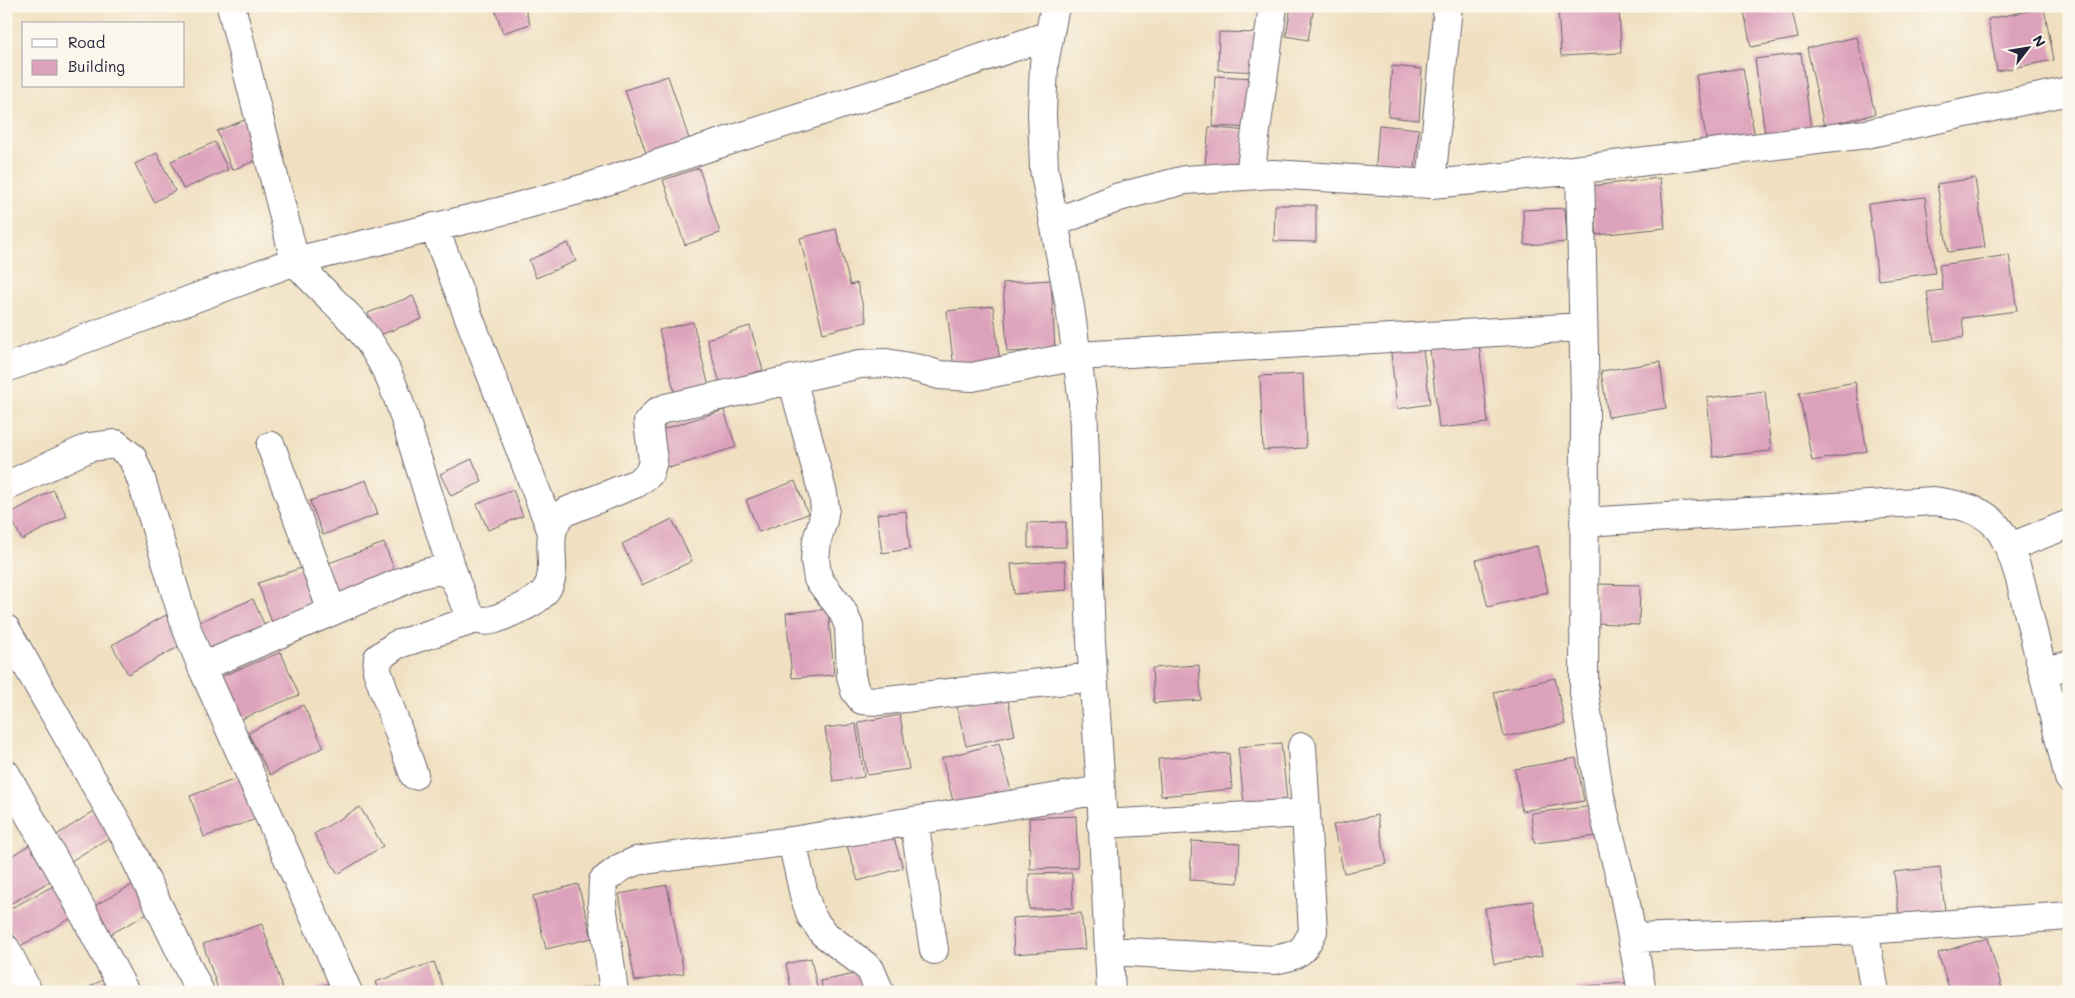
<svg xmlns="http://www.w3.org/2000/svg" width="2075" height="998" font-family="Mali,sans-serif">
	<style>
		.building { fill: #dda2bb }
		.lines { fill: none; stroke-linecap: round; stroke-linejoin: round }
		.minor-casing { stroke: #6a646a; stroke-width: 30 }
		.minor { stroke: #fff; stroke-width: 28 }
	</style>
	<rect width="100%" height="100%" fill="#fbf7ec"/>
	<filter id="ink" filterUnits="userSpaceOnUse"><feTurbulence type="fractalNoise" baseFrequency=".02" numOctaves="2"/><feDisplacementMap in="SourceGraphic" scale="10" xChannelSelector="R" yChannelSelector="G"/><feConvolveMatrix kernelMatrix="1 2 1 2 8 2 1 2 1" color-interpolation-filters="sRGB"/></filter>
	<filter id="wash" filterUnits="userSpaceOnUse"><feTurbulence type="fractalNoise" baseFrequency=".0096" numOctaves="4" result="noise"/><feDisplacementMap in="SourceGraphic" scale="20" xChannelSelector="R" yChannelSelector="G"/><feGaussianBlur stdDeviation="1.12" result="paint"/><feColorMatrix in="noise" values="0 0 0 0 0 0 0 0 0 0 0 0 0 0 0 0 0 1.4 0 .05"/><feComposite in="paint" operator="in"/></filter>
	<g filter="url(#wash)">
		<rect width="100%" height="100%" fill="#f0e0c1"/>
		<g id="blocks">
			<path class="building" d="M 494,6 L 524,6 L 530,24 L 503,33 Z
				M 1291,6 L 1314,6 L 1308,40 L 1286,36 Z
				M 1619,6 L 1621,53 L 1561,56 L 1558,9 Z
				M 1743,6 L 1791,6 L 1798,38 L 1751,47 Z
				M 2044,8 L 2054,60 L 1997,71 L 1988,19 Z
				M 1219,32 L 1260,33 L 1259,72 L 1218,70 Z
				M 1857,37 L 1875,114 L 1824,126 L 1807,48 Z
				M 1801,53 L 1811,129 L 1765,135 L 1755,59 Z
				M 1392,66 L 1422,69 L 1419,120 L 1388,117 Z
				M 1743,68 L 1755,138 L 1707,145 L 1696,75 Z
				M 668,76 L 692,148 L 649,162 L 625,90 Z
				M 1215,76 L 1256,78 L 1254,128 L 1213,126 Z
				M 252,117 L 267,156 L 232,170 L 217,131 Z
				M 1379,125 L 1419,129 L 1414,180 L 1375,176 Z
				M 1209,127 L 1247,131 L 1243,169 L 1205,165 Z
				M 215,142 L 228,170 L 183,189 L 171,161 Z
				M 157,153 L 175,191 L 154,202 L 135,164 Z
				M 699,168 L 720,233 L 685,245 L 663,180 Z
				M 1660,178 L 1665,228 L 1597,235 L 1591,186 Z
				M 1975,178 L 1985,247 L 1948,252 L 1937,184 Z
				M 1925,197 L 1935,273 L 1878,280 L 1868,204 Z
				M 1275,205 L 1316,205 L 1316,242 L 1274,241 Z
				M 1565,208 L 1567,242 L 1525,245 L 1523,210 Z
				M 836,229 L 850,285 L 857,283 L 867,322 L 823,333 L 800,238 Z
				M 568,243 L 576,261 L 536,278 L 529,260 Z
				M 2009,255 L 2017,311 L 1962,318 L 1964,337 L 1934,341 L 1927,292 L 1943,290 L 1939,265 Z
				M 1051,280 L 1055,349 L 1007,352 L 1003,283 Z
				M 413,296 L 422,319 L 377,336 L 368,313 Z
				M 993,306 L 1000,363 L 954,368 L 947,311 Z
				M 693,322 L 709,387 L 675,395 L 659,330 Z
				M 750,326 L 763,370 L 720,383 L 707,339 Z
				M 1422,341 L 1430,404 L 1397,409 L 1390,344 Z
				M 1479,344 L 1488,423 L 1439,428 L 1430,349 Z
				M 1660,362 L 1666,408 L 1608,417 L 1601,371 Z
				M 1303,374 L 1306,448 L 1263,450 L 1260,376 Z
				M 1855,382 L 1867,451 L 1812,461 L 1799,393 Z
				M 1765,391 L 1771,451 L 1713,457 L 1707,398 Z
				M 724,410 L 736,447 L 669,468 L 657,431 Z
				M 472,459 L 482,482 L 451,496 L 440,474 Z
				M 366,480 L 378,514 L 323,535 L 310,501 Z
				M 795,481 L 808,514 L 759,532 L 746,500 Z
				M 53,490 L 67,516 L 22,540 L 9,514 Z
				M 513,490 L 523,516 L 488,530 L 477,504 Z
				M 906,511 L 910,549 L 882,553 L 877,514 Z
				M 672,519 L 692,561 L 642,585 L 622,544 Z
				M 1066,522 L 1066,547 L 1028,548 L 1028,523 Z
				M 384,543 L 398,579 L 340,600 L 326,564 Z
				M 1537,546 L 1548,592 L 1488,607 L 1476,560 Z
				M 1065,561 L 1067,590 L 1014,594 L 1011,564 Z
				M 304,567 L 321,614 L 275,631 L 258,583 Z
				M 1597,584 L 1640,585 L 1639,625 L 1596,623 Z
				M 253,599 L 267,631 L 212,655 L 199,622 Z
				M 828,609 L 834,675 L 792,678 L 786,613 Z
				M 166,615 L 182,645 L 128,674 L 112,645 Z
				M 281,652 L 299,695 L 234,722 L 215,679 Z
				M 1199,665 L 1201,700 L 1154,703 L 1152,668 Z
				M 1555,678 L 1565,724 L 1504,737 L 1494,692 Z
				M 1007,696 L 1015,735 L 966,746 L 957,707 Z
				M 303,705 L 324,747 L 270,775 L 248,733 Z
				M 900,715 L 909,769 L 867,775 L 858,722 Z
				M 856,724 L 864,777 L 833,781 L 825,728 Z
				M 999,743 L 1011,791 L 954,805 L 942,758 Z
				M 1281,743 L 1287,799 L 1244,803 L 1238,747 Z
				M 1229,753 L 1232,789 L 1161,796 L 1158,759 Z
				M 1576,758 L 1584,801 L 1522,811 L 1515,769 Z
				M 247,775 L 262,817 L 204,837 L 190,796 Z
				M 1595,806 L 1598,836 L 1534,843 L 1531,813 Z
				M 360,807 L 383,846 L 338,874 L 314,834 Z
				M 99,808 L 115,834 L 71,861 L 55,836 Z
				M 1377,815 L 1387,864 L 1344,873 L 1333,825 Z
				M 1076,816 L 1078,868 L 1030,869 L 1029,818 Z
				M 892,832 L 903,868 L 858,881 L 847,846 Z
				M 1192,841 L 1240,844 L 1238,883 L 1190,880 Z
				M 33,843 L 54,879 L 6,906 L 6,859 Z
				M 1940,867 L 1945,911 L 1899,916 L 1894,872 Z
				M 1072,873 L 1073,908 L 1029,909 L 1029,874 Z
				M 136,883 L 151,912 L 105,937 L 90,908 Z
				M 578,884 L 592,938 L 546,949 L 533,896 Z
				M 55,885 L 72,918 L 20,946 L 6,922 L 6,911 Z
				M 667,885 L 684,973 L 635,981 L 619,894 Z
				M 1533,901 L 1542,956 L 1494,964 L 1485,908 Z
				M 1081,913 L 1085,949 L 1014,954 L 1012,918 Z
				M 262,924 L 284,992 L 219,992 L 203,944 Z
				M 1988,938 L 2003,992 L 1950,992 L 1938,953 Z
				M 811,958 L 818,992 L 792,992 L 786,964 Z
				M 434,962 L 445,992 L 379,992 L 375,982 Z
				M 860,973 L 864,992 L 823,992 L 821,981 Z
				M 109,976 L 117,992 L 81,992 Z
				M 337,980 L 341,992 L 308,992 Z
				M 1635,982 L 1636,992 L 1576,992 L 1576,987 Z
				M 597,986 L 598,992 L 564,992 L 564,991 Z"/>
		</g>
	</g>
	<g filter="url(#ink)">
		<use href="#blocks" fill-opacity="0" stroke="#6a646a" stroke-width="1"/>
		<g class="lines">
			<defs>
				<path id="minor" d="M 231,6 L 295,261 C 321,292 352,314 374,349 C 395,381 405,419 416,455 C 429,496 442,538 455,579
					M 1055,6 L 1044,64 L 1042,113 L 1044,169 L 1070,307 L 1083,402 L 1091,641 L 1101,790 L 1111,992
					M 1580,169 L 1585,401 L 1584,693 L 1600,797 L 1624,893 L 1642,992
					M 1250,175 L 1273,6
					M 1431,184 L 1448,6
					M 1054,223 L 1119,197 L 1185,180 L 1274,174 L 1431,184 L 1557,172 L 1866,134 L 2069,91
					M 434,227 L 552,532
					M 6,368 L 295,261 L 506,210 L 589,187 L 709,147 L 903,85 L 1049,35
					M 792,379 L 823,494 L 825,508 L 823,520 L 817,540 L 815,560 L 818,579 L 842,610 L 849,626 L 851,676 L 855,691 L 862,700 L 878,701 L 1093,677
					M 271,446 L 332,611
					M 6,486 L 90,447 L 116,444 L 132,457 L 141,479 L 186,627 L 202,667 L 348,992
					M 1584,522 L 1934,501 C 1993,509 2003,523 2020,579 L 2069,778
					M 2010,547 L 2069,524
					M 6,629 L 124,835 L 200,992
					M 202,667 L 415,576 C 422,574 430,571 437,571 C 465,570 457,613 479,620 C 491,623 501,617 512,612 C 524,607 538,601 546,590 C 562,568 538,532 565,512 L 637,483 L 649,474 L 653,461 L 648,422 L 657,412 L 666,408 L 860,364 L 886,363 L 920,369 L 939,375 L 972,377 L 1077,356 L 1583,327
					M 2043,672 L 2069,665
					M 6,774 L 73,893 L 125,992
					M 414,775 L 377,671 L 378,658 L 396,645 L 476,619
					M 914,821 L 934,950
					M 1101,824 L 1306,813
					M 792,841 L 804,895 L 811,916 L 823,933 L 870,969 L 880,992
					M 1864,930 L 1875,992
					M 1632,938 L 1864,930 L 2069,916
					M 6,949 L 28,992
					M 1109,951 L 1274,960 C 1298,955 1303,954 1313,931 L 1302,747
					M 614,992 L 602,904 L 603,881 L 620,868 L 636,861 L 792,841 L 1101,790"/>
			</defs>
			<use href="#minor" class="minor-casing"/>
			<use href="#minor" class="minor"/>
		</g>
	</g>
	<rect width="2075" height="998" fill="none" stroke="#fbf7ec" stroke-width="25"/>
	<rect x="22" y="22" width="162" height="65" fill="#fbf7ec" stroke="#a4a2a5"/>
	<rect x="32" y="39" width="25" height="8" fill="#ffffff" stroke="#a4a2a5"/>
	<text x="68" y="48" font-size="15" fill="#22223b">Road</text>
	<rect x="32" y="60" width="25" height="15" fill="#dda2bb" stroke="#a4a2a5"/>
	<text x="68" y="72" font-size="15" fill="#22223b">Building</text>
	<g transform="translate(2028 48) rotate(59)" stroke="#fbf7ec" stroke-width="4" paint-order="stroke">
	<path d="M0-4L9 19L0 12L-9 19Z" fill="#22223b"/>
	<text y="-8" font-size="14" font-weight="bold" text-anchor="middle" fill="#22223b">N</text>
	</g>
</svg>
